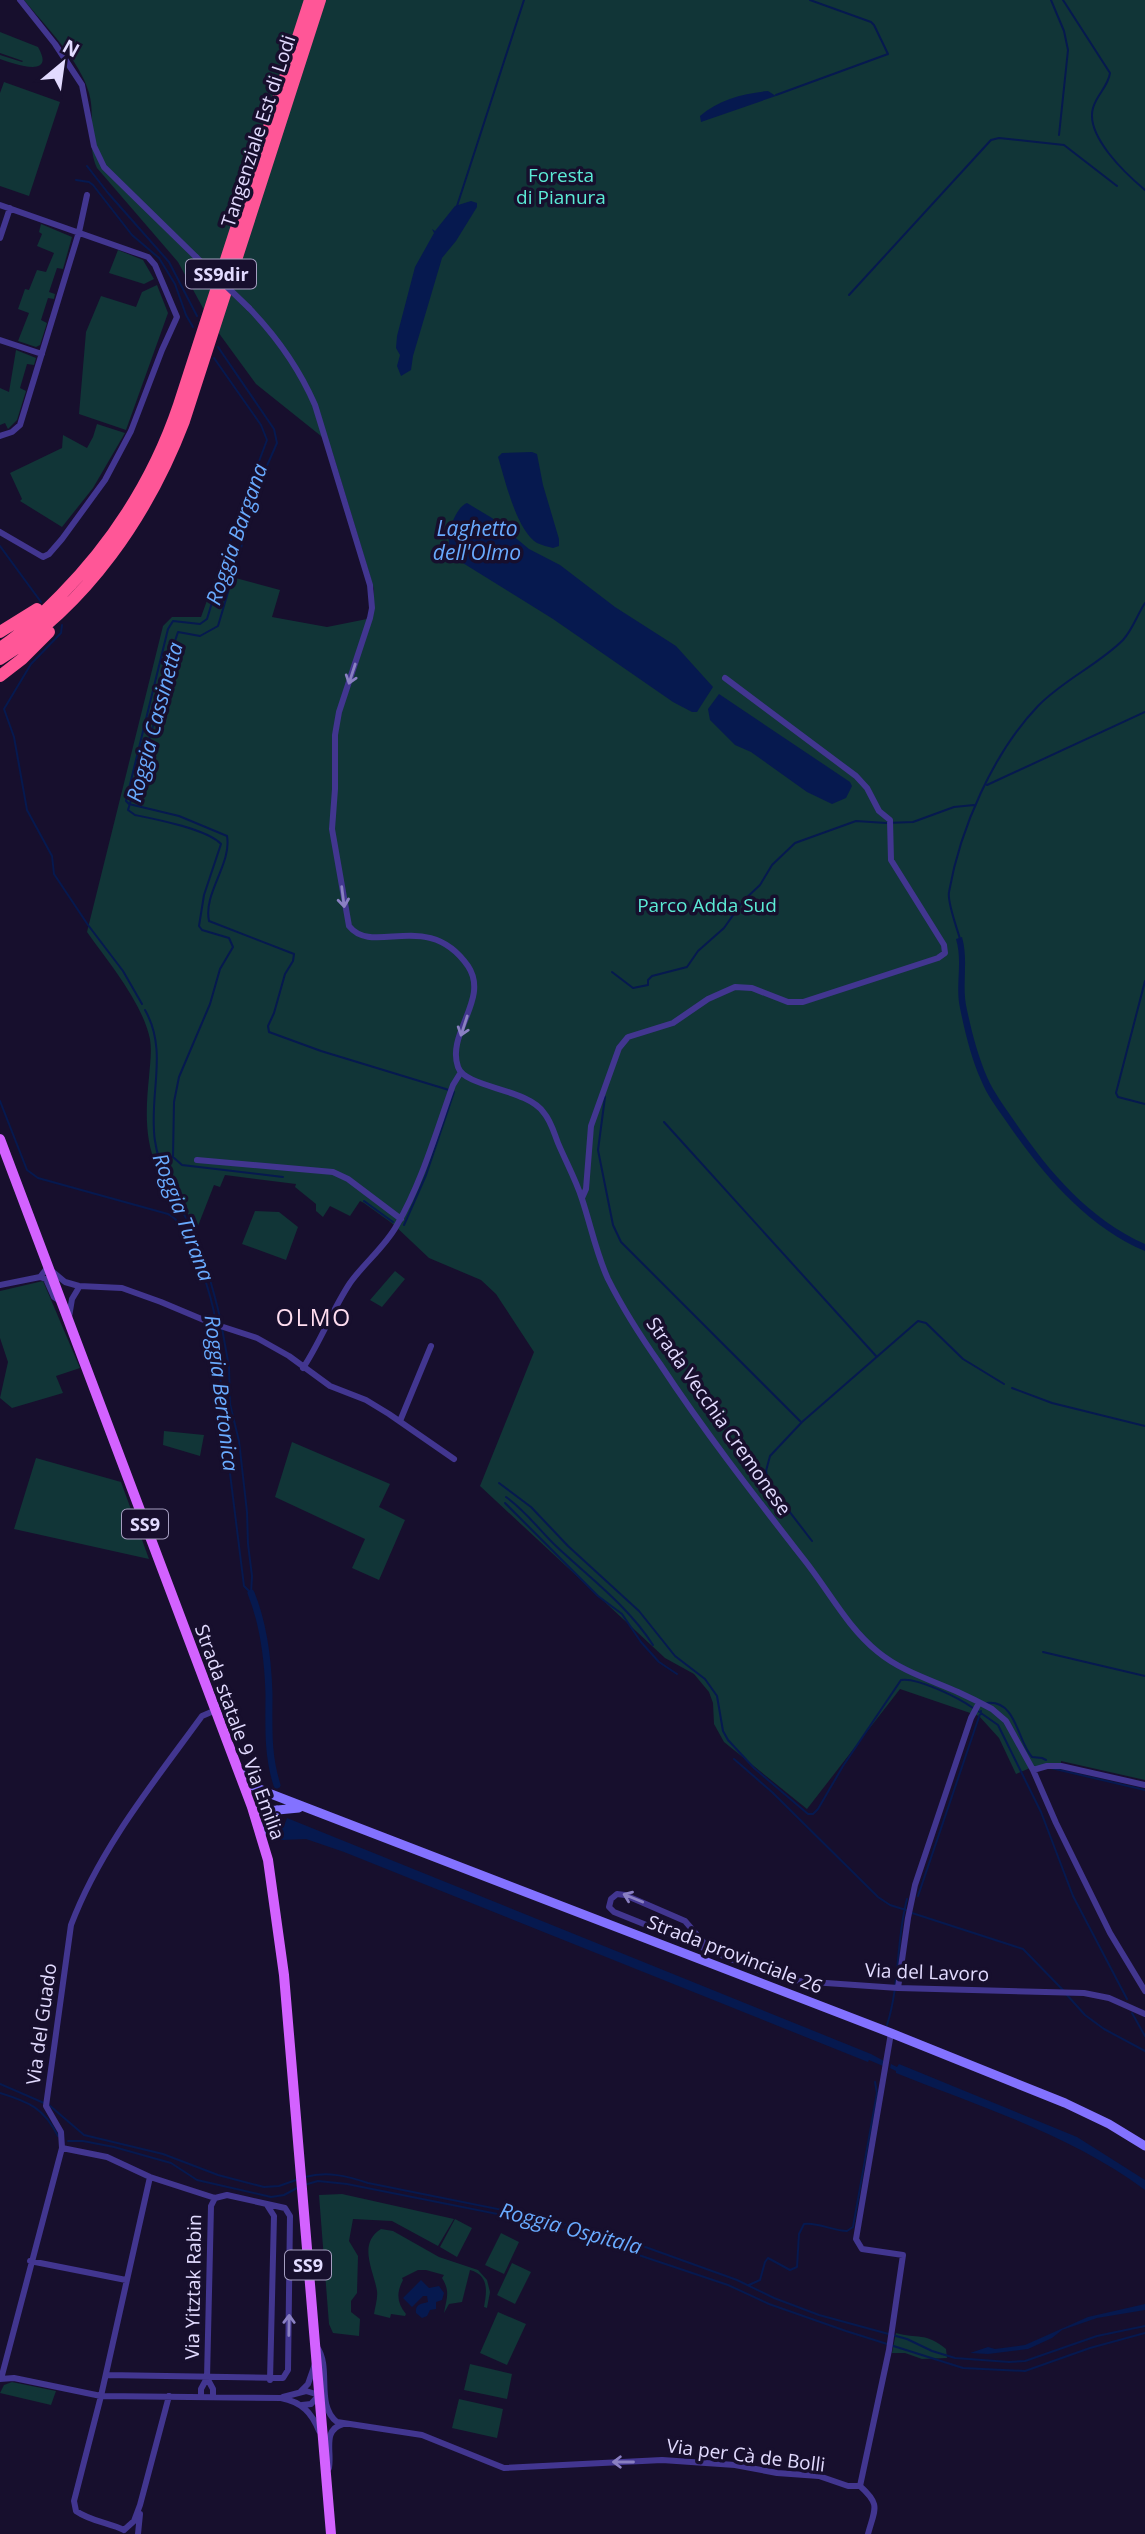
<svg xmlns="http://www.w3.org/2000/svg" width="1145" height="2534" font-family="'Open Sans',sans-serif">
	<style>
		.green { fill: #113537 }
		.water { fill: #06194f }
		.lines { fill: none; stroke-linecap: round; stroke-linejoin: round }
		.stream { stroke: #06194f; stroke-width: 2 }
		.canal { stroke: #06194f; stroke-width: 7 }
		.street { stroke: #423690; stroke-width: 6 }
		.secondary { stroke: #8372ff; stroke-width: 9 }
		.primary { stroke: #d362ff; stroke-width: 10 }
		.highway { stroke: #ff5697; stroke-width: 12 }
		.street-bridge { stroke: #423690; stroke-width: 6 }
		.oneway { stroke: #8a80c2 }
		.labels { text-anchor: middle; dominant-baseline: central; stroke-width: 7; stroke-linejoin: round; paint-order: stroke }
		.shield { fill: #170f2d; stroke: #a59ec0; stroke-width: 2 }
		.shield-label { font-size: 18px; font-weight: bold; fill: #e2dbff }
		.street-label { font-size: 19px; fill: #e2dbff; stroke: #170f2d }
		.park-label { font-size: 19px; fill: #5bebd5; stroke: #170f2d }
		.water-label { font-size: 21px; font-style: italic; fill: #69abff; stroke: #170f2d }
		.quarter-label { font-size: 23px; letter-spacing: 2px; fill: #ffddef; stroke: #170f2d }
	</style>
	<rect width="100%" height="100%" fill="#170f2d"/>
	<path class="green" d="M 24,0 L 1145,0 L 1145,1780 L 1061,1761 L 1061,1766 L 1030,1768 L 1016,1774 L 999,1738 L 979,1716 L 900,1689 L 807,1809 L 724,1742 L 714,1724 L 713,1703 L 709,1692 L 694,1674 L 665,1658 L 480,1486 L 534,1352 L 496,1294 L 481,1280 L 429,1258 L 393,1224 L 364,1203 L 360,1201 L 350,1216 L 330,1206 L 323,1217 L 316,1211 L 316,1204 L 295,1187 L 296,1184 L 225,1175 L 220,1187 L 214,1185 L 196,1231 L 176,1190 L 170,1169 L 157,1167 C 144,1139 146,1107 149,1077 C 150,1064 152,1052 150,1039 C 142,1002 109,963 87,932 L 163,626 L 172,617 L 201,617 L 217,573 L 280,590 L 272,617 L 327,627 L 372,618 L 374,589 L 332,451 L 321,436 L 256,384 L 210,321 L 178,262 L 97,168 C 86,144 96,118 89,93 C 80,60 45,26 24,0 Z
		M 0,32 L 38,47 C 57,80 12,63 0,59 L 0,55 L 22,62 L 23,61 L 0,53 Z
		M 4,82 L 60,102 L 29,196 L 0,186 L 0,93 Z
		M 41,224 L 72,237 L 63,269 L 57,268 L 49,292 L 55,294 L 54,299 L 48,298 L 41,320 L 47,323 L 40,345 L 36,347 L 18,341 L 29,313 L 18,309 L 25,289 L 29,290 L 37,270 L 46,272 L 54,253 L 37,246 L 42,234 L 39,232 Z
		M 118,250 L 143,260 L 154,279 L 144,284 L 109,273 Z
		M 157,285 L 168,313 L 126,430 L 79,414 L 86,332 L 101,296 L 136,307 L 142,292 Z
		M 16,350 L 36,358 L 34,365 L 27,364 L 20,388 L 26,391 L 17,420 L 8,429 L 5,423 L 0,425 L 0,388 L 9,392 Z
		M 97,424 L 125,433 L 93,488 L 62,527 L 20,501 L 22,499 L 10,473 L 62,448 L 63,435 L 87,448 L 93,437 Z
		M 255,1211 L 279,1212 L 298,1227 L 286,1260 L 242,1244 Z
		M 395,1271 L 405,1279 L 382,1307 L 370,1300 Z
		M 43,1281 L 80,1368 L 56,1376 L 63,1393 L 12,1408 L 0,1398 L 8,1362 L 0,1338 L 0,1291 Z
		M 164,1431 L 204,1435 L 200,1456 L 163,1445 Z
		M 292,1442 L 390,1484 L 379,1507 L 405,1520 L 379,1580 L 352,1568 L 365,1539 L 275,1497 Z
		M 36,1458 L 121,1482 L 149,1559 L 14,1529 Z
		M 342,2194 L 454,2219 L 438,2246 L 392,2221 L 353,2219 L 349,2241 L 358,2256 L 357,2293 L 351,2301 L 351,2312 L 360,2319 L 359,2336 L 333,2333 L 329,2324 L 319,2195 Z
		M 455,2219 L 472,2228 L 457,2257 L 440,2247 Z
		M 381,2229 L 393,2231 L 439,2257 L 478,2270 L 487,2280 L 490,2292 L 487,2308 L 484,2307 C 487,2291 489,2275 470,2270 L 462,2302 L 449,2304 L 444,2313 C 446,2300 451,2292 442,2278 L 444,2275 L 426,2270 L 418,2270 L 402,2278 L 403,2280 C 396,2293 397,2303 406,2314 L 405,2316 L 391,2314 L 390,2318 L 374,2314 C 375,2307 378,2298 377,2291 C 374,2271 357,2244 381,2229 Z
		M 501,2233 L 519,2242 L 504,2274 L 485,2265 Z
		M 512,2263 L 531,2272 L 515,2304 L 497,2295 Z
		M 498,2312 L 526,2324 L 507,2365 L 480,2353 Z
		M 896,2333 C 917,2339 926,2332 946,2349 L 947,2358 L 922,2359 L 905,2353 L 892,2353 Z
		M 470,2364 L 512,2374 L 507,2399 L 464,2390 Z
		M 12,2382 L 56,2391 L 51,2405 L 0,2393 L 4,2385 Z
		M 459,2399 L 503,2409 L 497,2438 L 452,2428 Z"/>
	<path class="water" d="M 768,91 L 776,96 L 701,122 L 700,116 C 718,100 744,93 768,91 Z
		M 471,201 L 477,203 L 477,207 L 456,241 L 442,258 L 413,356 L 411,370 L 401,376 L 397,366 L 400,355 L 396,348 L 397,336 L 415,267 L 434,233 L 432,229 L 435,231 L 455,206 Z
		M 532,452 L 537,454 L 543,485 L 559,539 L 559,546 L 553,548 C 548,547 542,545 537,543 C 516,530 505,479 498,457 L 502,453 Z
		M 467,503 L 492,518 L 529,549 L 560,565 L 615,607 L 676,646 L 713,687 L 697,712 L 692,712 L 673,702 L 553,619 L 458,560 C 455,555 450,550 449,544 C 447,532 456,507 467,503 Z
		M 719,694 L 850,782 L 852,786 L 846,798 L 832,804 L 807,792 L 751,752 L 735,745 L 710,720 L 708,709 Z
		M 962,937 C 969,962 961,985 967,1010 C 972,1033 978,1056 987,1077 C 994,1093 1005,1107 1015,1122 C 1049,1172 1089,1219 1145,1244 L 1145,1251 C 1087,1227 1041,1172 1006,1121 C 997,1108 987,1095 981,1080 C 971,1058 965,1032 960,1008 C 955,985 963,962 956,939 Z
		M 287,1818 L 871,2054 L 884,2061 L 883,2066 L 869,2060 L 868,2062 L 344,1852 L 306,1839 L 281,1840 L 281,1837 L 276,1836 L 280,1825 L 284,1826 Z
		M 891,2064 L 897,2067 L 899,2064 L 1077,2137 L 1145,2180 L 1145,2190 C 1071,2135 981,2107 896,2073 L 896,2071 L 890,2068 Z
		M 421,2280 L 429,2288 L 439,2286 L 444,2293 L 442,2300 L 436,2302 L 436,2309 L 430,2310 L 427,2316 L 422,2318 L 416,2313 C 415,2304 421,2304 428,2302 L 427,2296 L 423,2296 L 412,2307 L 403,2298 Z
		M 1145,2304 L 1145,2310 L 1097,2318 L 1062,2330 L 1052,2338 L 1028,2349 L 988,2354 L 970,2353 L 988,2347 L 995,2349 L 1025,2345 L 1088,2317 Z"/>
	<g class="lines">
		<path class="stream" d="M 1051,0 L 1064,31 L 1068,50 L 1059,135
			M 1063,0 L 1110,73 C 1108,87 1097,94 1093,108 C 1085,136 1126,174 1145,190
			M 776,95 L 888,54 L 874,25 L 871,22 L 810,0
			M 87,166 L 108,193 L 169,262 L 197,316
			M 76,180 L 89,182 L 93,185 L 132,235 L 159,258 L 175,284 L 186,315 L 193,327
			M 457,206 L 524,0
			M 849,295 L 991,140 L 999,138 L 1064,145 L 1117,186
			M 218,347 L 274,429 L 277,443 L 262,477 L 218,626 L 200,636 L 178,632 L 166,668 L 153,726 L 128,810 L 135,815 C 155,819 207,829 221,844 L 204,895 L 199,926 L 202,930 L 229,938 L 233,947 L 220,969 L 210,1004 L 179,1077 L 174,1102 L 173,1157 L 182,1165 L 283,1177
			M 214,358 L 261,425 L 267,440 L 238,517 L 207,619 L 200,624 L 173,621 L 168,629 L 126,801 L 129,804 L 179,816 L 227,836 C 232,864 203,893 209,921 L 294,954 L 293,961 L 285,974 L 274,1013 L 268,1026 L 269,1032 L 321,1051 L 449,1090
			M 0,546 L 41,602
			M 62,625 L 61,633 L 31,664 L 4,709 L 14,737 L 27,810 L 52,856 L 54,874 L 88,925 L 123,971 L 142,1004
			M 987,785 L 1145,712
			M 960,939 C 957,928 947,902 949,892 C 960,829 993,753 1038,706 C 1063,680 1098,665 1123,640 C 1133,629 1137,615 1145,603
			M 612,972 L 633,988 L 648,985 L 648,980 L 652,976 L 687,967 L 698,951 L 724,928 L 743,901 L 760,885 L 772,865 L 795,843 L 856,821 L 886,823 L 913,822 L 954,807 L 974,805
			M 1145,981 L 1116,1093 L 1118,1097 L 1145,1104
			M 145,1010 C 169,1052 148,1096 155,1141 C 160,1174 178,1201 192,1230 C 205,1260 214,1291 221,1322
			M 605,1097 L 598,1150 L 613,1225 L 621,1242 L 801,1422
			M 0,1101 L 27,1170 L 38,1178 L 168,1214 C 191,1224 212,1298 216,1323
			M 664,1122 L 876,1356
			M 364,1201 L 393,1222
			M 404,1225 L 426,1175 L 454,1092
			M 222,1328 L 229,1367 L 230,1404 L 239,1441 L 247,1512 L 248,1544 L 252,1576 L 251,1593
			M 217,1329 L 223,1417 L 244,1586 L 251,1593
			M 1012,1388 L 1052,1403 L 1145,1426
			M 499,1483 L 531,1507 L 568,1546 L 639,1611 L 675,1656 L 705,1679 L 717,1696 L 723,1731 L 728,1740 L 754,1768 L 808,1814 L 813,1814 L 818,1809 L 843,1766 L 901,1680 C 917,1677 959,1698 973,1708
			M 506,1497 C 526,1511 539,1530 557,1547 C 590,1578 628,1606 653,1645
			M 505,1503 L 598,1596 L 622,1614 L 641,1642 L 659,1662 L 677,1674
			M 812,1541 L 769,1485 L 766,1471 L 770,1456 L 802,1422 L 918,1321 L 926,1323 L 963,1359 L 1004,1384
			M 1043,1652 L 1145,1676
			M 987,1703 C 1017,1700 1017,1741 1032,1757 L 1042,1758 L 1046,1760
			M 978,1711 L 998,1725 L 1041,1812 L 1073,1896 L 1127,1999
			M 734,1759 L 772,1792 L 878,1897 L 890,1905 L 906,1910
			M 1051,1768 L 1145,1790
			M 918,1896 L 981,1711
			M 912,1913 L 1023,1949 L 1063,1990
			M 1067,1995 L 1085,2015 L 1104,2029 L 1145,2051
			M 1132,2013 L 1145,2036
			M 887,2025 C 900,1985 896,1940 907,1899
			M 0,2084 L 44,2103
			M 0,2093 C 29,2102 44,2108 58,2136
			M 49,2105 L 84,2135 L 163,2154 L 218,2175 L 264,2187 L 279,2186 L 296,2180
			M 68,2141 L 83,2141 L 114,2147 L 171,2163 L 197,2180 L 271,2197 L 284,2195 L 299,2187
			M 305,2177 C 327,2171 347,2176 368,2183 L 533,2216 L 637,2244 L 737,2280 L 774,2298 L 819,2315 L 907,2339 L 932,2351 L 955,2358 L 1009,2362 L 1025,2361 L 1097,2336 L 1145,2326
			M 304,2185 L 318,2181 L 347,2184 L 532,2221 L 564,2230 L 728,2285 L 769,2304 L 846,2331 L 963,2368 L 1025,2371 L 1090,2348 L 1145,2333
			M 749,2285 L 760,2280 L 765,2262 L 768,2258 L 790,2270 L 797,2267 L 799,2234 L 804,2224 C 818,2222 833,2231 847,2231 L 853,2227 L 877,2093 L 875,2082"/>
		<path class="canal" d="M 251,1593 C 264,1625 268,1659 269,1694 C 269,1725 267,1754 277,1785"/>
		<path class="street" d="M 20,0 L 55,44 L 82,85 L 94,146 L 104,167 L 196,257
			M 0,205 L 148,257 L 155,265 L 177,317 L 162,350 L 131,431 L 105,480 L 62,539 L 49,554 L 43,557 L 0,532
			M 0,238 L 10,208
			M 249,308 C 277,337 299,368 315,405 L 370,585 L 372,608 L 370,618 L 339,712 L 335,735 L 335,789 L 332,829 L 349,926 C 373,957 428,908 468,966 C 490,999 446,1033 458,1067 C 465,1088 527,1088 544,1113 C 551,1121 554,1133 558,1143 C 566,1162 576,1180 582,1199 C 591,1226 596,1253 608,1279 C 623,1309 641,1337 660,1364 C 704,1431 753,1494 802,1557 C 828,1589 846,1626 878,1652 C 901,1671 931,1680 958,1692 C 969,1697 981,1703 992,1709 L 1006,1721 L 1033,1770 L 1056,1823 L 1110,1933 L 1145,1991
			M 0,340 L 42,354
			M 0,436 L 12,432 L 20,425 L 79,232 L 87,195
			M 197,1160 L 333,1172 L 348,1179 L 401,1219
			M 582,1198 L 586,1189 L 591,1126 L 619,1048 L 628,1037 L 673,1023 L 708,999 L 735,987 L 752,988 L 788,1002 L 803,1002 L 938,958 L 945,953 L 944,945 L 891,860 L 890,820 L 879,811 L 867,788 L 856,776 L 725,678
			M 53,1272 L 65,1282 L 79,1286 L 122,1288 L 161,1302 L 211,1323 L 257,1338 L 289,1356 L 330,1386 L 366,1400 L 389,1414 L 454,1459
			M 40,1277 L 46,1279 L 54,1297 L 60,1301
			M 0,1285 L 40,1277 L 48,1267
			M 69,1317 L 72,1299 L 78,1289
			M 303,1368 C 321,1341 332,1310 350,1283 C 364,1263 385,1247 397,1225 C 422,1182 436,1132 453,1085 L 461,1072
			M 400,1421 L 431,1346
			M 1033,1770 L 1047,1766 L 1061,1766 L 1145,1785
			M 710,1950 L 685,1921 L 625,1895 L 617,1894 L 611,1899 L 609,1907 L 614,1912 L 783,1980 L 898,1988 L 1084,1993 L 1109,1998 L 1145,2014
			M 898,1988 L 908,1918 L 915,1885 L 971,1718 L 979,1703
			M 62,2148 L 107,2157 L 150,2177 L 215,2198 L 227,2195 L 285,2208 L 290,2216 L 288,2370 L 283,2378 L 106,2375
			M 267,2205 L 274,2216 L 270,2380
			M 30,2261 L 126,2280
			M 317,2347 C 332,2368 315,2405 337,2422 L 422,2435 L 504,2468 L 662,2460 L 735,2465 L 777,2473 L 819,2476 L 848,2486 L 860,2486
			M 207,2378 L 213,2389 L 213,2396
			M 0,2379 L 14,2378 L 101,2396 L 281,2398 C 302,2402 312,2413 319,2431
			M 1,2379 L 62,2148 L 61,2132 L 46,2106 L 71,1925 C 100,1848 154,1782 202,1716 L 216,1710
			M 301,2391 L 308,2384 L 315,2364
			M 201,2396 L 201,2389 L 207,2378 L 211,2206 L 215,2198
			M 283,2397 L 306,2391 L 319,2395 L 311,2404 L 302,2405
			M 329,2468 C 332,2451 322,2430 343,2424
			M 860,2486 L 889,2350 L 903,2255 L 862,2249 L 856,2239 L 891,2033
			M 860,2486 C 881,2505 875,2508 868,2534
			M 124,2530 C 109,2523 90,2521 76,2511 L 74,2501 L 101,2396 L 150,2177
			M 124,2530 L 134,2521 L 140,2505 L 169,2396
			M 138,2534 L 140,2514"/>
		<path class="secondary" d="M 241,1772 L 251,1785 L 271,1794 L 891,2033 L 1065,2103 L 1109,2124 L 1145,2146
			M 271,1794 L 262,1797 L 252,1807 L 267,1811 L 299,1808
			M 261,1834 L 264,1822 L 277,1810"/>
		<path class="primary" d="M 0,1139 L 252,1807 L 268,1860 L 284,1975 L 331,2534"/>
		<path class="highway" d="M 0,632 L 37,609
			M 0,648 C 23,633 42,614 61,595 C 115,540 154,479 179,405 L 310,0
			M 0,659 C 87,605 148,515 184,421 L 320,0
			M 0,676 L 22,659 L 49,632"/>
		<path class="street-bridge" d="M 196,257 L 249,308"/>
	</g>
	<defs><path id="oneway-shaft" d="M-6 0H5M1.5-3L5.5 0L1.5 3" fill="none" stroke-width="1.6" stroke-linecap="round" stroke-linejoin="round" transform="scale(1.75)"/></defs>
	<g class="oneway">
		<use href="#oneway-shaft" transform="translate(352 674) rotate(108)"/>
		<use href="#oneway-shaft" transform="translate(343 897) rotate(83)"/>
		<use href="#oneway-shaft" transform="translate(464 1026) rotate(108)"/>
		<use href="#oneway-shaft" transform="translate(633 1898) rotate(-158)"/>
		<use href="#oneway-shaft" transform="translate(289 2325) rotate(-89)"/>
		<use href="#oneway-shaft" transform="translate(623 2462) rotate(-180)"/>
	</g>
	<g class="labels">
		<g class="shield">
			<rect x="186" y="259.5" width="70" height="29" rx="5"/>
			<rect x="122" y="1509.5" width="46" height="29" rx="5"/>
			<rect x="285" y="2250.5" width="46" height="29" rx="5"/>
		</g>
		<g class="shield-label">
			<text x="221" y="274">SS9dir</text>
			<text x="145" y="1524">SS9</text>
			<text x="308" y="2265">SS9</text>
		</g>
		<g class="street-label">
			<text transform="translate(258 131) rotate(-72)">Tangenziale Est di Lodi</text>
			<text transform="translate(719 1416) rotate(55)">Strada Vecchia Cremonese</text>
			<text transform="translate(240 1732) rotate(70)">Strada statale 9 Via Emilia</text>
			<text transform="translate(735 1954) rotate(21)">Strada provinciale 26</text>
			<text transform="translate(927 1972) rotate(2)">Via del Lavoro</text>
			<text transform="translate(41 2024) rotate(-82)">Via del Guado</text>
			<text transform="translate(193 2287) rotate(-89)">Via Yitztak Rabin</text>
			<text transform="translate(746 2455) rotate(7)">Via per Cà de Bolli</text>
		</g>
		<g class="park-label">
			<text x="561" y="175">Foresta<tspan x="561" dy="22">di Pianura</tspan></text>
			<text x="707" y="905">Parco Adda Sud</text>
		</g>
		<g class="water-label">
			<text x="477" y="528">Laghetto<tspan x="477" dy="24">dell'Olmo</tspan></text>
			<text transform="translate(236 534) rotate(-71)">Roggia Bargana</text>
			<text transform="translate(154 722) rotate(-75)">Roggia Cassinetta</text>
			<text transform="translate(184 1217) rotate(69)">Roggia Turana</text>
			<text transform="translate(222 1393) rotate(83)">Roggia Bertonica</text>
			<text transform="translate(571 2228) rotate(15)">Roggia Ospitala</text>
		</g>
		<g class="quarter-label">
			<text x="314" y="1317">OLMO</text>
		</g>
	</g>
	<g transform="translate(63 63) rotate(29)" stroke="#170f2d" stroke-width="5" paint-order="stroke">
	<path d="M0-5L12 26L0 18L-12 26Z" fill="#e2dbff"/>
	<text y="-10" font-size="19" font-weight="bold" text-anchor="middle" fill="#e2dbff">N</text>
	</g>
</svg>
